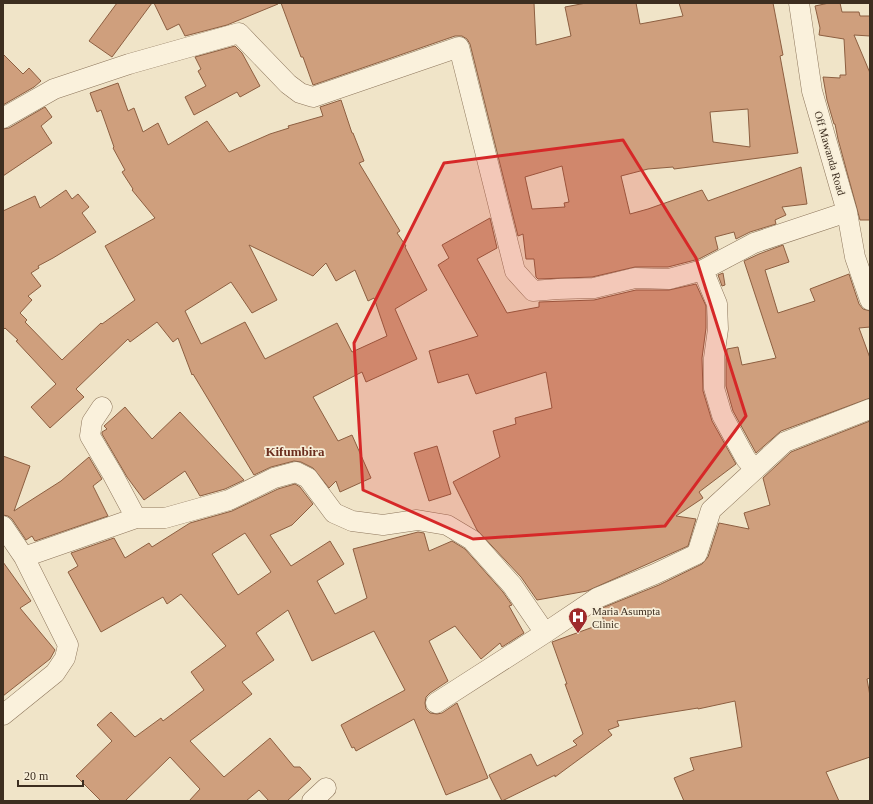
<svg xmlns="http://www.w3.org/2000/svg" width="873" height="804" font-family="'Times New Roman',serif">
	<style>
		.building { fill: #cf9f7d; stroke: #8d5f41; fill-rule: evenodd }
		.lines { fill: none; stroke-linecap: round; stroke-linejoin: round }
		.minor-casing { stroke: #8d765c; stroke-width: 21 }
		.minor { stroke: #faf1dc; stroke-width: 20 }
		.marked { fill: #d62828; fill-opacity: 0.2; stroke: #d62828; stroke-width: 3; stroke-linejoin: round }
		.labels { text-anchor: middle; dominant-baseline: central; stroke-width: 3.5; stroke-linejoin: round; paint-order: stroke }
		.street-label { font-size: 11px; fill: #3d2e20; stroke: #f7eed8 }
		.poi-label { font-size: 11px; fill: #3d2e20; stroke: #f7eed8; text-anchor: start }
		.quarter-label { font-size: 13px; font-weight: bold; fill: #6b2e1e; stroke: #f7eed8 }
	</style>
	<rect width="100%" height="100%" fill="#f0e4c8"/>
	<path class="building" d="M 117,3 L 152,3 L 112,57 L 89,41 Z
		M 154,3 L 278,3 L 278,4 L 227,25 L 185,36 L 179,24 L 167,30 Z
		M 281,3 L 534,3 L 536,45 L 571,36 L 565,7 L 586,3 L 636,3 L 640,24 L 683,16 L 679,3 L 773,3 L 783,55 L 780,56 L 798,153 L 674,169 L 673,167 L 648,169 L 621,176 L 630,214 L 648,209 L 702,190 L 708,201 L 801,167 L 807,204 L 782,207 L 786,215 L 775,220 L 776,224 L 750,232 L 736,239 L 734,232 L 715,237 L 718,249 L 699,259 L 668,267 L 635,267 L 592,277 L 538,279 L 536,277 L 534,259 L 526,259 L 523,234 L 518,236 L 470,44 L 467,39 L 462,36 L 455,36 L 313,85 L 303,57 L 301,57 ZM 748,109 L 750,147 L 713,142 L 710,112 ZM 562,166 L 569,202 L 564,203 L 565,207 L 532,209 L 525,177 Z
		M 829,3 L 840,3 L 842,12 L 859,12 L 860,16 L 870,16 L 870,36 L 854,35 L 870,73 L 870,220 L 860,220 L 838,139 L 835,124 L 834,124 L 827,100 L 823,77 L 840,78 L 840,75 L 846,75 L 844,39 L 819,35 L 820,28 L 815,6 Z
		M 235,46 L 242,53 L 260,86 L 240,97 L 237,92 L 194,115 L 185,97 L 206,86 L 198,71 L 201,69 L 195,57 Z
		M 3,54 L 23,74 L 29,68 L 41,81 L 34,87 L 3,105 Z
		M 118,83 L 128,111 L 134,108 L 143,132 L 158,123 L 168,145 L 207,121 L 229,152 L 270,134 L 289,128 L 288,126 L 323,116 L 320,107 L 341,100 L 352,133 L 353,133 L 364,161 L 359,163 L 400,231 L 397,233 L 406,246 L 405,247 L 427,290 L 395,309 L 417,359 L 366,382 L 362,372 L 313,397 L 338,441 L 352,435 L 371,478 L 340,492 L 336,481 L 329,488 L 313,468 L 301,462 L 294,461 L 271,467 L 254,475 L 193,374 L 192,375 L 178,338 L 173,342 L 157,322 L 130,342 L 128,339 L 76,389 L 84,397 L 50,428 L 31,407 L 56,384 L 16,341 L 18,340 L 5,328 L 3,330 L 3,211 L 35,196 L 40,208 L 66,190 L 72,199 L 78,194 L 89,207 L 82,213 L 96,232 L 53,258 L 38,266 L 39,268 L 31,273 L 41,286 L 28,296 L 32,300 L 20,313 L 27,320 L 25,322 L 62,360 L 101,323 L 102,324 L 135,300 L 105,246 L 155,218 L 132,190 L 133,189 L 122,172 L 125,170 L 113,148 L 114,147 L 101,110 L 97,112 L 90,93 ZM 249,245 L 313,276 L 326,263 L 336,281 L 355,270 L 368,301 L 374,298 L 387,336 L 352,352 L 337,323 L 265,359 L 245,322 L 201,344 L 185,311 L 231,282 L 252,313 L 277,300 Z
		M 45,107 L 52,117 L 41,126 L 52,143 L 3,176 L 3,129 L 9,128 Z
		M 490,218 L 497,248 L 477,259 L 507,313 L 539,307 L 539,302 L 594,300 L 636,290 L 669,290 L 696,284 L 706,306 L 706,328 L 702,358 L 703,391 L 712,421 L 736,464 L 699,492 L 703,498 L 676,516 L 696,519 L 688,546 L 587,591 L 537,600 L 521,577 L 477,530 L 453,482 L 500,457 L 493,431 L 516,424 L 515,418 L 552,408 L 546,372 L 476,394 L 468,374 L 438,383 L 429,351 L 478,336 L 438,265 L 449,258 L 442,245 Z
		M 783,245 L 789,262 L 765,270 L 778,313 L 815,301 L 810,289 L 849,274 L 859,304 L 863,309 L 870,311 L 870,327 L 859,328 L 870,358 L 870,398 L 781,431 L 756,453 L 733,411 L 726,386 L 726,359 L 727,349 L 738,347 L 742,365 L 776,358 L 744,261 L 759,254 Z
		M 723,273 L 725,285 L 722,286 L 718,275 Z
		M 125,407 L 152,439 L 180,412 L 244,480 L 225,489 L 200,496 L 185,471 L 144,500 L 127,477 L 102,434 L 102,432 L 107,429 L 104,426 Z
		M 870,421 L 870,678 L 867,679 L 870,696 L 870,757 L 826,772 L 839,801 L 684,801 L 674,778 L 694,770 L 690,758 L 742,747 L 735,701 L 698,709 L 698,708 L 617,721 L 619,726 L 608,730 L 612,735 L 555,777 L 555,775 L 502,801 L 489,775 L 531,754 L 537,766 L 577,745 L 573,741 L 583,734 L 565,684 L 567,684 L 552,642 L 604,623 L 601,609 L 602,608 L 659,585 L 702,564 L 708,557 L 719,523 L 749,529 L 744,513 L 770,505 L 763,478 L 791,452 Z
		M 437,446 L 451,494 L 429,501 L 414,453 Z
		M 3,456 L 30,466 L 14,511 L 61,481 L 89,457 L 102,479 L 93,486 L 108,516 L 35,541 L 32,536 L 26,540 L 12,519 L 8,516 L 3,515 Z
		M 295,484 L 300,487 L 313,504 L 292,525 L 270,535 L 291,566 L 330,541 L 344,564 L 317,581 L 335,614 L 367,598 L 353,549 L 418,532 L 424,533 L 429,551 L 452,541 L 465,549 L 503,592 L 512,605 L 509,606 L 524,633 L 502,647 L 500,643 L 481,659 L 455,626 L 429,641 L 448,681 L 430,693 L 426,697 L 425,703 L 426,709 L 430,713 L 437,714 L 442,713 L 457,703 L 488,778 L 446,795 L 414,719 L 356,751 L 354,747 L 352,748 L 341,725 L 405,690 L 374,631 L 312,661 L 288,610 L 256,633 L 274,660 L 242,682 L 252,694 L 190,741 L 224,777 L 270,738 L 294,767 L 300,767 L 311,779 L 287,801 L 269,801 L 259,790 L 246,801 L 189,801 L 200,789 L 170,757 L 125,801 L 101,801 L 76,776 L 112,741 L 97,725 L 111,712 L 135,737 L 161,718 L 163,721 L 204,690 L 191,672 L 226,646 L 181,594 L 167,604 L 163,597 L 101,632 L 68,572 L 78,566 L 71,553 L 114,538 L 125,558 L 149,543 L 152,547 L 190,523 L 232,511 L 278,489 ZM 245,533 L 271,572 L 238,595 L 212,554 Z
		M 3,562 L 31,601 L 20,608 L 55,650 L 50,659 L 3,696 Z"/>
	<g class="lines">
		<defs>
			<path id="minor" d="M 799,3 L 812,91 L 847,212 L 855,257 L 870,300
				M 3,118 L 54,89 L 129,64 L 239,33 L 288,84 L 300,93 L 313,97 L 459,47 L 515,271 L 533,291 L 558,289 L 594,288 L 635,278 L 669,279 L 703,270 L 754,243 L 847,212
				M 703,270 L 717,304 L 718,329 L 714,358 L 714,388 L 722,415 L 746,459 L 755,469
				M 102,407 L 92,422 L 90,436 L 113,475 L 136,518
				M 3,526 L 24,557 L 68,645 L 65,658 L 55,673 L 3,715
				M 24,557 L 136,518 L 165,518 L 229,500 L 274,478 L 296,472 L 308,478 L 334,513 L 352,521 L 383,525 L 417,520 L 447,525 L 472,540 L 512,585 L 545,633
				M 436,703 L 545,633 L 597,598 L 655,574 L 697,554 L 711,510 L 785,442 L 870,409
				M 312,801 L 326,788"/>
		</defs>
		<use href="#minor" class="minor-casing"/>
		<use href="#minor" class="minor"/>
	</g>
	<path class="marked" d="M 623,140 L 696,258 L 746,416 L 665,526 L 473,539 L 363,490 L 354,343 L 444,163 Z"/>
	<defs>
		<symbol id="hospital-pin" viewBox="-11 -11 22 30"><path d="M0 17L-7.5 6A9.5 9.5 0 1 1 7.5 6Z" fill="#9e2a2b" stroke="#f7eed8"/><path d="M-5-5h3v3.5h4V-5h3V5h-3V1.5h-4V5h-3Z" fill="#fff"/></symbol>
	</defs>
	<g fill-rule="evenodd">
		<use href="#hospital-pin" x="567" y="606" width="22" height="30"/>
	</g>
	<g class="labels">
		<g class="street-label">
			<text transform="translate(830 153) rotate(74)">Off Mawanda Road</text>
		</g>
		<g class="poi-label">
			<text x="592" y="611">Maria Asumpta<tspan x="592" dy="13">Clinic</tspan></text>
		</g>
		<g class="quarter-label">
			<text x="295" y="451">Kifumbira</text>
		</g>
	</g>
	<rect width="873" height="804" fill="none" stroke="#3d2e20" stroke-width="8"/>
	<path d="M18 780v6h65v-6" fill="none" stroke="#3d2e20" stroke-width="2"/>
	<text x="24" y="780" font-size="12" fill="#3d2e20" stroke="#f7eed8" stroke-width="3" paint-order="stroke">20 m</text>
</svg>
